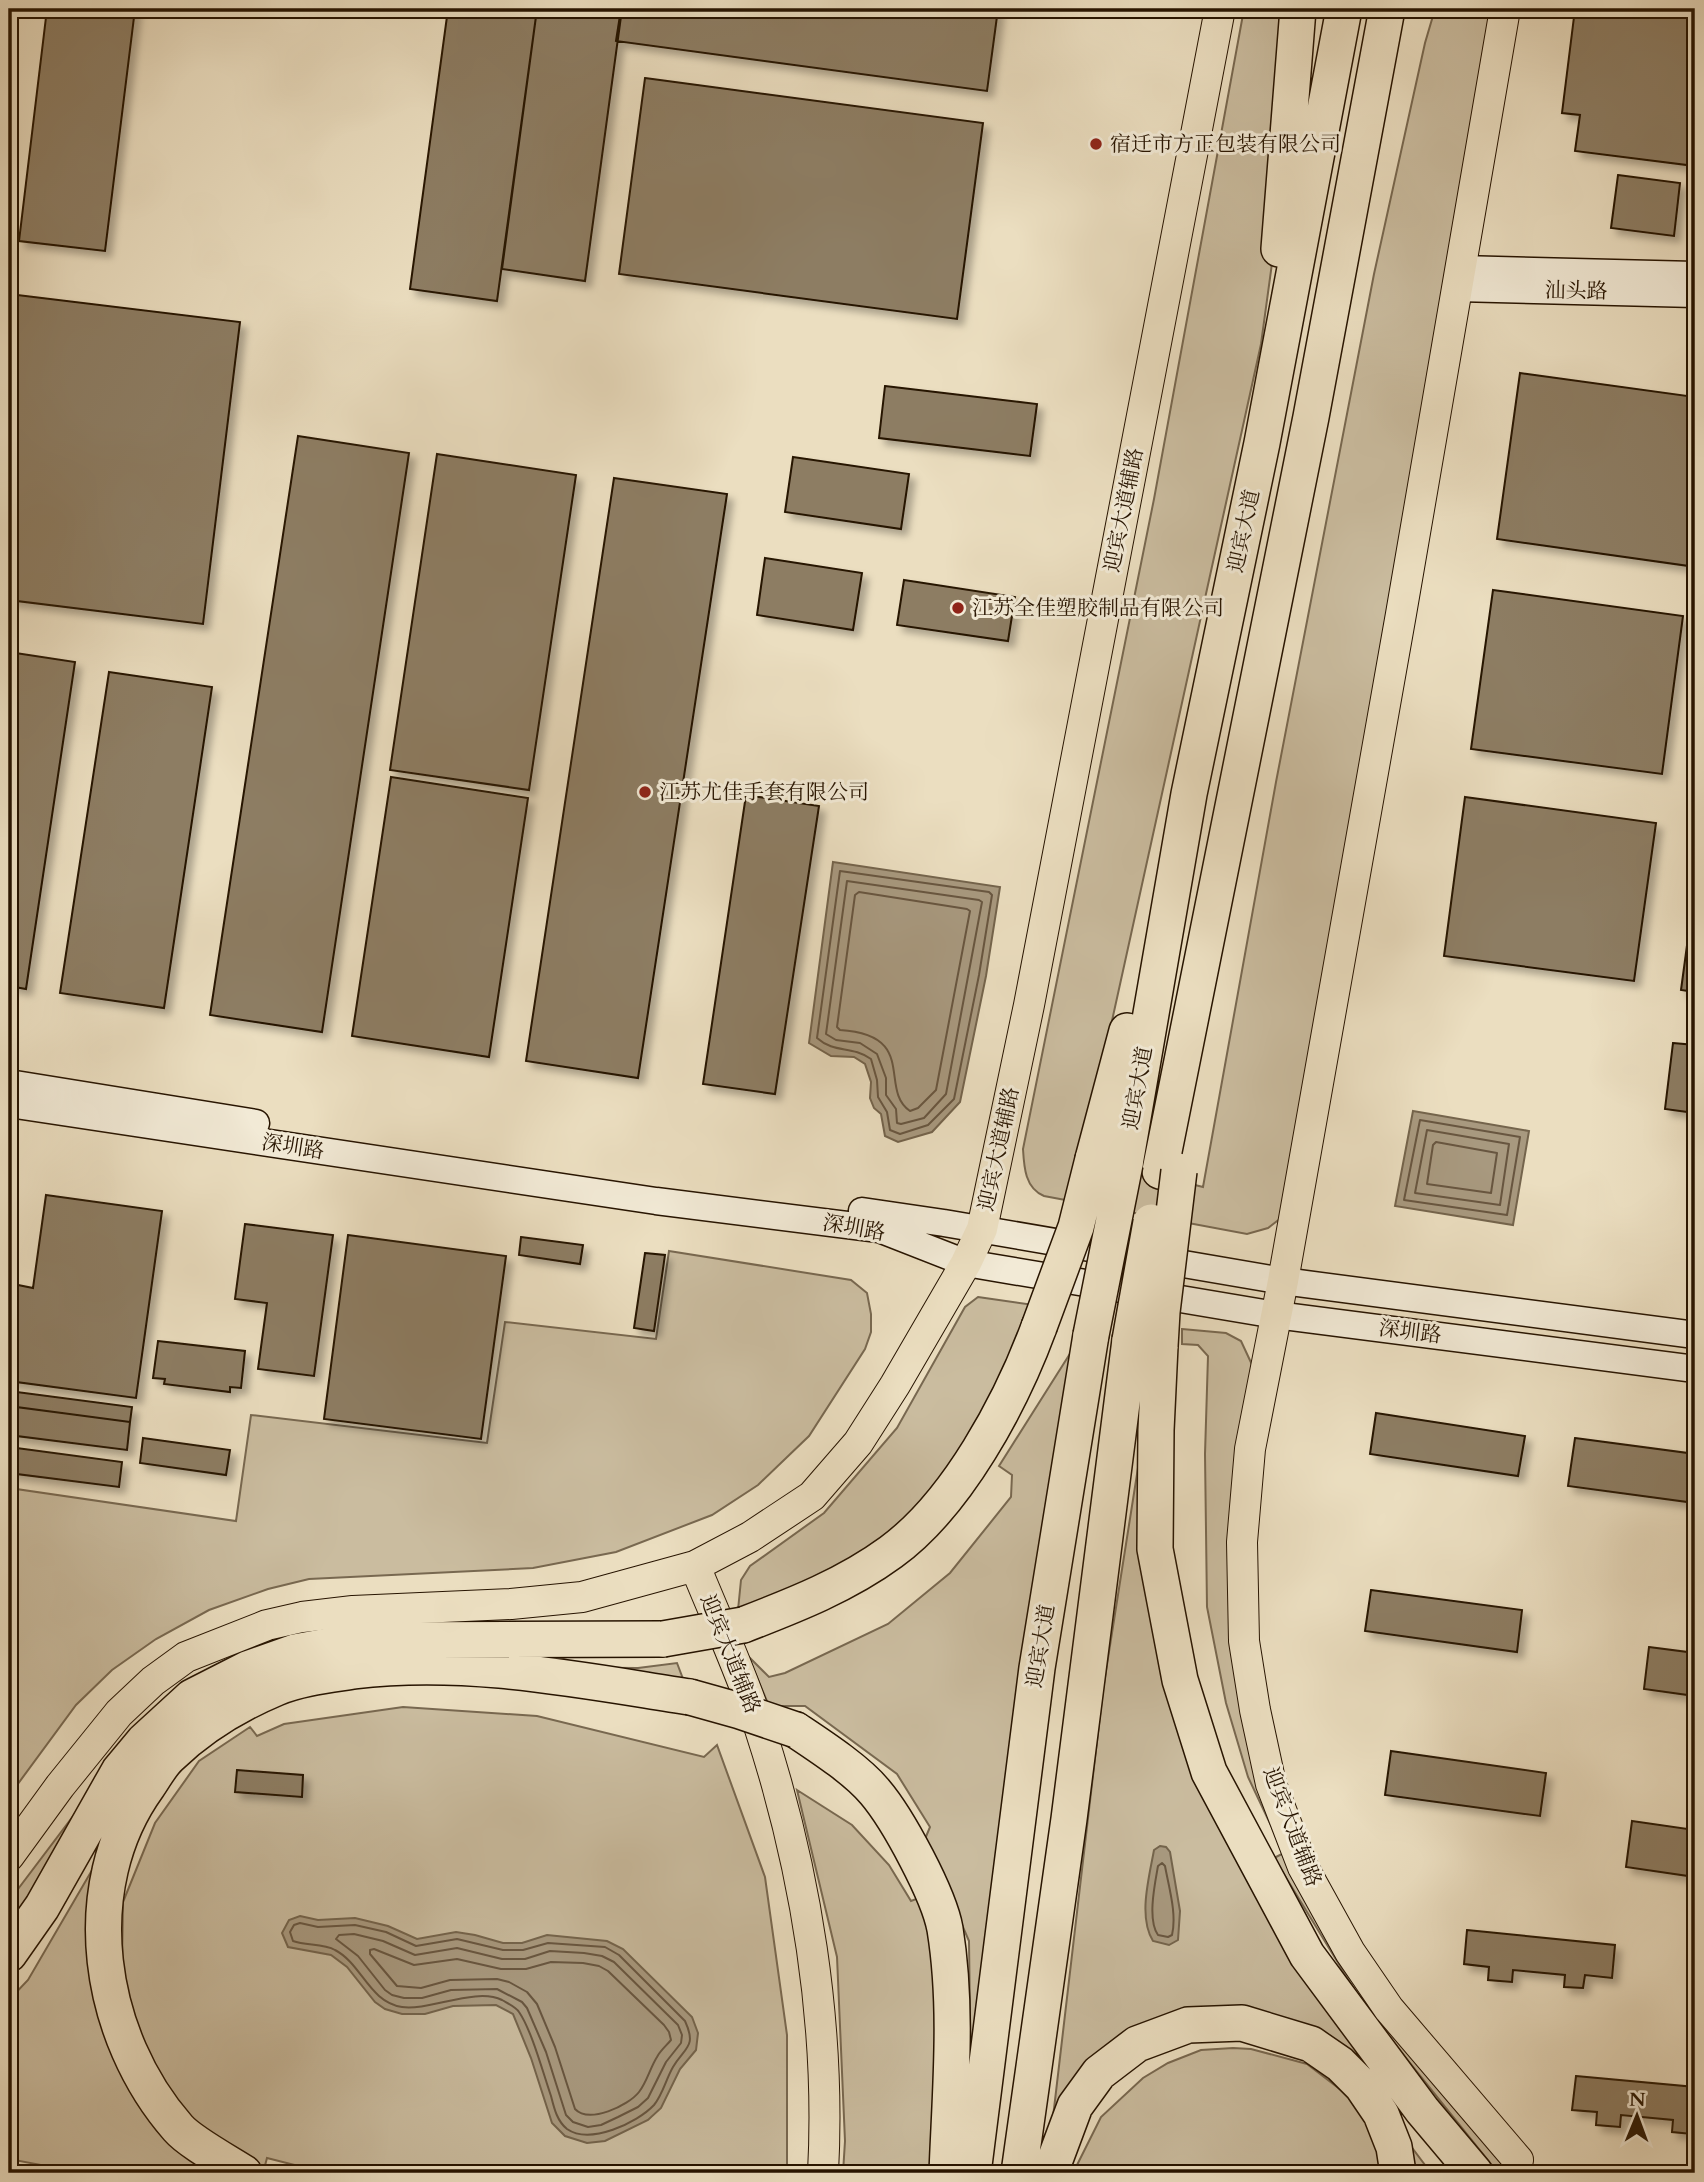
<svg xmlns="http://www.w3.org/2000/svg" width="1704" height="2182" font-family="Cardo,'Noto Serif SC',serif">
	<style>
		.green { fill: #cabc9f; stroke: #786850; stroke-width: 2 }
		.water { fill: #a8997f; stroke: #74644c; stroke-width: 2 }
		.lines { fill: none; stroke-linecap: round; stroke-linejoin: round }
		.shore { stroke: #685640; stroke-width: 2 }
		.building { fill: #8d7d64; stroke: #271400; stroke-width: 2; filter: url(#shadow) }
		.secondary-casing { stroke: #271400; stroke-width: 29 }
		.primary-casing { stroke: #271400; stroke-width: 32 }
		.highway-casing { stroke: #271400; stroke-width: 38 }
		.secondary { stroke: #f2ead6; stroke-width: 26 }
		.primary { stroke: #ebdec0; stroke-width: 30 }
		.highway { stroke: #ebdec0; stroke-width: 35 }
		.highway-bridge-casing { stroke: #271400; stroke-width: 38; stroke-linecap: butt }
		.highway-bridge { stroke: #ebdec0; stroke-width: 35 }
		.poi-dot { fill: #8f2418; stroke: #f2ead6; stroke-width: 2.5 }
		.labels { text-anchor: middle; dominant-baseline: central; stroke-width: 6; stroke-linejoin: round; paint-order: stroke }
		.poi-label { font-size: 21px; fill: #271400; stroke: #f2ead6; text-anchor: start }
		.street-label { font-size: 21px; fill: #271400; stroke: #f2ead6 }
	</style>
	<defs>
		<filter id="shadow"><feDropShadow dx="6" dy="6" stdDeviation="3.5" flood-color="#0004"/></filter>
	</defs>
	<rect width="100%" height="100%" fill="#ebdec0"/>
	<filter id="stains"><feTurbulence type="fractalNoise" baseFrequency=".00286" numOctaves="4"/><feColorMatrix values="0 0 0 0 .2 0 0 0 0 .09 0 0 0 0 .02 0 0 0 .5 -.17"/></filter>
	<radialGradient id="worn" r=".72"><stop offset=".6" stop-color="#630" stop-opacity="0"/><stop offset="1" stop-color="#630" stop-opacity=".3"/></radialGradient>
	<path class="green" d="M 1244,9 L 1292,9 L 1273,256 L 1261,344 L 1082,1157 L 1203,1187 L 1276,782 L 1374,274 L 1425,43 L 1435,9 L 1496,9 L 1281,1218 L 1268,1228 L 1247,1234 L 1044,1196 C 1025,1188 1024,1167 1023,1149 L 1154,499 Z
		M 669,1251 L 851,1280 L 867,1293 L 871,1314 L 871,1332 L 865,1349 L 809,1436 L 758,1485 L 712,1515 L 616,1552 L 533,1568 L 309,1579 L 268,1589 L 209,1610 L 156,1639 L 112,1670 L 76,1705 L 9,1796 L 9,1488 L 236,1521 L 251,1415 L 487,1443 L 505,1322 L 656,1339 Z
		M 978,1297 L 1041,1306 L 941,1496 L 886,1549 L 737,1620 L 741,1580 L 750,1566 L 824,1513 L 897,1428 L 965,1307 Z
		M 1182,1329 L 1226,1333 L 1241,1341 L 1254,1369 L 1232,1547 L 1288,1852 L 1509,2161 L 1508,2173 L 1498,2173 L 1365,2007 L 1274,1858 L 1284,1853 L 1248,1777 L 1226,1703 L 1207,1607 L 1205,1454 L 1208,1356 L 1198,1345 L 1182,1344 Z
		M 1078,1341 L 971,2097 L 969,1941 L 925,1839 L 930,1827 L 897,1774 L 805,1706 L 769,1706 L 748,1656 L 769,1677 L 785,1673 L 888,1624 L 950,1573 L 1011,1497 L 1012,1475 L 999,1466 Z
		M 1149,1398 L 1165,1661 L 1374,2066 L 1361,2069 L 1181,2019 L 1050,2143 L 1103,1690 Z
		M 677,1663 L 688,1692 L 509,1667 L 638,1668 Z
		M 403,1707 L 537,1716 L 704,1757 L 717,1745 L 765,1877 L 787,2035 L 787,2173 L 326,2173 L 267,2158 L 263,2173 L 261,2173 L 187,2118 L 157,2077 L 128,2009 L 122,1963 L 123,1902 L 155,1823 L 199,1761 L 250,1727 L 257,1736 L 284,1724 Z
		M 120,1754 L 9,1947 L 9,1901 Z
		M 797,1790 L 852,1825 L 889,1865 L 911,1901 L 924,1896 L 940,1942 L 939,2173 L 843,2173 L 845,2141 L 837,1957 Z
		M 123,1817 L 98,1980 L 218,2173 L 83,2173 L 9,2159 L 9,2000 L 28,1980 Z
		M 1233,2048 L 1251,2049 L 1307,2064 L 1341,2090 L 1358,2076 L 1431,2173 L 1073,2173 L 1101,2117 L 1143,2078 L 1168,2063 L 1201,2050 Z"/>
	<path class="water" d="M 833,862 L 1000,887 L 986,976 L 960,1102 L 932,1132 L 898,1142 L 885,1136 L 881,1114 L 874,1108 L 870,1098 L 871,1082 L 865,1064 L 854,1057 L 831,1056 L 809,1043 Z
		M 1413,1111 L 1529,1131 L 1513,1225 L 1395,1206 Z
		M 1160,1846 L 1166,1847 L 1170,1852 L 1180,1911 L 1178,1940 L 1169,1945 L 1153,1941 C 1138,1917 1149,1878 1154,1850 Z
		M 300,1916 L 318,1920 L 355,1918 L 388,1926 L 417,1939 L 456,1932 L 475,1935 L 503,1943 L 522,1943 L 547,1935 L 607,1941 L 623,1949 L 692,2017 L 698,2033 L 696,2050 L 680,2069 L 661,2108 L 648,2120 L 605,2141 L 587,2143 L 565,2136 L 552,2123 L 531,2058 L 513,2014 L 496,2005 L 453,2006 L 425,2014 L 402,2014 L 385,2009 L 375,2002 L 347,1967 L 331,1955 L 288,1947 L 282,1933 L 289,1920 Z"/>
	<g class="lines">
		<path class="shore" d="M 840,871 L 989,892 L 992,895 L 979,975 L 954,1099 L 928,1125 L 900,1134 L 890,1130 L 887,1112 L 878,1097 L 877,1080 L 871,1059 C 851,1045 835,1054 817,1038 Z
			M 847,881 L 979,900 L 982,902 L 946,1094 L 924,1118 L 901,1124 L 897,1123 L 896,1109 L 886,1095 L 886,1078 L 877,1054 L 860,1043 L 836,1040 L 826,1034 Z
			M 859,892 L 967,909 L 970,911 L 936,1090 L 918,1108 L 910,1111 C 878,1089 919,1035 840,1030 L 837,1027 L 855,895 Z
			M 1420,1120 L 1520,1137 L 1507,1215 L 1404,1200 Z
			M 1427,1130 L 1509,1144 L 1500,1205 L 1415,1193 Z
			M 1436,1142 L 1497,1153 L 1491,1193 L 1427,1184 L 1433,1145 Z
			M 1162,1863 L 1165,1866 C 1169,1888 1177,1914 1172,1935 L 1168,1937 L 1158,1935 C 1147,1920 1155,1883 1158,1866 Z
			M 300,1923 L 318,1927 L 355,1925 L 386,1932 L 416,1946 L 457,1939 L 503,1950 L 523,1950 L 548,1943 L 605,1947 L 619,1955 L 685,2021 C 697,2047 685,2047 673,2067 C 666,2079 663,2094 654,2105 C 637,2123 590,2145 567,2129 C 557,2121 554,2108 551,2096 C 543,2073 532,2031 519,2012 C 516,2007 507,2003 502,2000 C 476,1987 429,2011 402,2007 C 369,2002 362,1964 335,1950 C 323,1943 306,1946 293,1941 L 290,1932 L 294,1925 Z
			M 354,1934 L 383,1941 L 415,1955 L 457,1948 L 502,1959 L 525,1959 L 550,1951 L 584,1953 L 602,1956 L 614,1962 L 678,2025 L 682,2035 L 681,2043 L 666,2062 L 648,2098 L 638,2107 L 618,2117 L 601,2125 L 588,2127 L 573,2122 L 566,2115 L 546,2052 L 527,2008 L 522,2002 L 497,1989 L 451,1990 L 422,1998 L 404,1998 L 392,1995 L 385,1990 L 358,1956 L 336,1939 L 339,1935 Z
			M 374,1949 L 414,1965 L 457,1959 L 501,1969 L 526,1969 L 551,1962 L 583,1963 L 599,1966 L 608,1971 L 664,2025 L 669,2032 L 671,2040 C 666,2046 660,2051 657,2057 C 650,2068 647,2082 639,2092 C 628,2106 589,2124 575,2109 L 555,2047 L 537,2004 L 527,1992 L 509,1982 L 497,1979 L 450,1980 L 421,1988 L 397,1986 L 370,1954 L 370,1950 Z"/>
	</g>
	<path class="building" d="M 47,9 L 135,9 L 105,251 L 19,241 Z
		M 448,9 L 537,9 L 497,301 L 410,289 Z
		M 537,9 L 622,9 L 585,281 L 502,269 Z
		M 621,9 L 998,9 L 987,91 L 616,41 Z
		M 1575,9 L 1627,9 L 1695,18 L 1695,166 L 1575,151 L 1580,115 L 1562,113 Z
		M 645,78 L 983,123 L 957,319 L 619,274 Z
		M 1618,175 L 1680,183 L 1674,236 L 1611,228 Z
		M 9,294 L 240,322 L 203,624 L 9,600 Z
		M 1520,373 L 1695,397 L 1695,520 L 1689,566 L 1497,539 Z
		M 885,386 L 1037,404 L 1030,456 L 879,438 Z
		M 298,436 L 409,453 L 322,1032 L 210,1015 Z
		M 437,454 L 576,475 L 529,790 L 390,770 Z
		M 793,457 L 909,474 L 901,529 L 785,512 Z
		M 614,478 L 727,494 L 638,1078 L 526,1061 Z
		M 765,558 L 862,573 L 853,630 L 757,615 Z
		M 904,580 L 1015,597 L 1008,641 L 897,625 Z
		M 1493,590 L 1683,616 L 1662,774 L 1471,749 Z
		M 9,652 L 75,662 L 26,989 L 9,986 Z
		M 109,672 L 212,687 L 164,1008 L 60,993 Z
		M 391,777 L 528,798 L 489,1057 L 352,1036 Z
		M 746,795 L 819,806 L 775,1094 L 703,1084 Z
		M 1465,797 L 1656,823 L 1634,981 L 1444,956 Z
		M 1695,886 L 1695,992 L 1681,990 Z
		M 1673,1043 L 1695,1045 L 1695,1113 L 1665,1109 Z
		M 46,1195 L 162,1211 L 136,1398 L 9,1381 L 9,1353 L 18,1285 L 33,1288 Z
		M 245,1224 L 333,1235 L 314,1376 L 258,1369 L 267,1303 L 235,1299 Z
		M 348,1235 L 506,1256 L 481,1439 L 324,1419 Z
		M 521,1237 L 583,1245 L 580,1264 L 519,1255 Z
		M 645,1253 L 665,1255 L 654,1331 L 634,1328 Z
		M 158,1341 L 245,1351 L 241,1388 L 230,1387 L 230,1392 L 164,1384 L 165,1379 L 153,1378 Z
		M 9,1391 L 132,1407 L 130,1422 L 9,1406 Z
		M 9,1406 L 130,1422 L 127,1450 L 9,1435 Z
		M 1376,1413 L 1525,1436 L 1518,1476 L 1370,1454 Z
		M 143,1438 L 230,1450 L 226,1475 L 140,1463 Z
		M 1575,1438 L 1695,1454 L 1695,1503 L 1568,1486 Z
		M 9,1447 L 122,1462 L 119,1487 L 9,1473 Z
		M 1371,1590 L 1522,1610 L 1517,1652 L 1365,1631 Z
		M 1649,1647 L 1695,1653 L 1695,1696 L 1644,1689 Z
		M 1391,1751 L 1546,1773 L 1540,1816 L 1385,1795 Z
		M 237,1770 L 303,1775 L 302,1797 L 235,1792 Z
		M 1632,1821 L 1695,1830 L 1695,1877 L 1626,1867 Z
		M 1467,1930 L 1615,1945 L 1612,1978 L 1585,1975 L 1583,1988 L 1564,1987 L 1565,1975 L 1513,1970 L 1512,1982 L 1488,1980 L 1489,1967 L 1464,1964 Z
		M 1576,2076 L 1695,2087 L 1695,2121 L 1693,2121 L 1692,2134 L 1672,2132 L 1673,2120 L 1621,2115 L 1620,2127 L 1596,2125 L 1597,2112 L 1572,2110 Z"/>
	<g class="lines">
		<defs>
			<path id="secondary" d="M 1460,269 L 1695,275
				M 1457,288 L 1695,294
				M 9,1083 L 256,1123
				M 9,1104 L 656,1201 L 879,1229 L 966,1263 L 1276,1315 L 1695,1369
				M 862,1211 L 944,1223 L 1283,1281 L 1695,1335"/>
			<path id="primary" d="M 1505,9 L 1401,614 L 1283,1281 L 1250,1449 L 1242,1542 L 1244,1641 L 1255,1710 L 1271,1784 L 1303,1867 L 1350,1952 L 1389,2009 L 1518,2160 L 1515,2173
				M 9,1856 L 60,1786 L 119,1713 L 153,1681 L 186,1657 L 267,1625 L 302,1617 L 353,1611 L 511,1604 L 582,1597 L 695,1566
				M 823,2173 C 831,2025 806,1870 760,1729 C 742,1674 717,1620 695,1566 L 750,1537 L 812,1496 L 858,1443 L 895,1385 L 966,1263 L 982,1229 L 1029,1005 L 1220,9"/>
			<path id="highway" d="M 1279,249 L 1298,9
				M 1093,1159 L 1127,1031
				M 1125,1164 L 1189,794 L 1262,443 L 1344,9
				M 1160,1171 L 1311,417 L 1387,9
				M 1160,1346 L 1156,1430 L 1155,1549 L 1180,1680 L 1209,1772 L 1307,1955 L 1422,2110 L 1475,2173
				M 743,1625 C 795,1605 846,1585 891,1552 C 957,1504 1011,1403 1039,1327
				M 796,1730 C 820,1746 857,1770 875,1792 C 898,1819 939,1895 945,1929 C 958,2009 950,2093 947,2173
				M 9,1954 L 42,1907 L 119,1771 L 144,1741 L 192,1697 L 247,1669 L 295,1652 L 361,1640 L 663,1639
				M 244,2173 C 227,2162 190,2142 178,2128 C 98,2037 74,1888 148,1786 C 155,1776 161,1764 170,1756 C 199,1728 238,1704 276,1688 C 300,1678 328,1675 354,1671 C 466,1657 579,1680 690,1697
				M 973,2173 L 1037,1668 L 1091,1335
				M 1019,2173 L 1069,1819 L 1130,1340
				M 1050,2173 L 1075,2106 L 1099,2073 L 1137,2044 L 1188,2025 L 1242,2023 L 1311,2044 L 1340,2064 L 1362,2086 L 1381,2114 L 1394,2147 L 1398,2173"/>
		</defs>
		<use href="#secondary" class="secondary-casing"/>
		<use href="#primary" class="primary-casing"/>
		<use href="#highway" class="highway-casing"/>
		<use href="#secondary" class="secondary"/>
		<use href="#primary" class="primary"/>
		<use href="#highway" class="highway"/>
		<defs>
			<path id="highway-bridge" d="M 1039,1327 L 1076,1227 L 1093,1159
				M 1091,1335 L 1125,1164
				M 1130,1340 L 1151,1222
				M 1160,1346 L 1162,1312 L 1179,1171
				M 663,1639 L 743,1625
				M 690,1697 L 740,1711 L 796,1730"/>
		</defs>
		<use href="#highway-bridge" class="highway-bridge-casing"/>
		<use href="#highway-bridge" class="highway-bridge"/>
	</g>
	<g class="poi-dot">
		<circle cx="1096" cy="144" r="7"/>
		<circle cx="958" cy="608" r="7"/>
		<circle cx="645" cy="792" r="7"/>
	</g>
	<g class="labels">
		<g class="poi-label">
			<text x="1110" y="144">宿迁市方正包装有限公司</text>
			<text x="972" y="608">江苏全佳塑胶制品有限公司</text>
			<text x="659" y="792">江苏尤佳手套有限公司</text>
		</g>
		<g class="street-label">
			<text transform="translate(1576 291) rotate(1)">汕头路</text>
			<text transform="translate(1124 510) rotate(-79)">迎宾大道辅路</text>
			<text transform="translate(1244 531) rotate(-78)">迎宾大道</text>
			<text transform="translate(1138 1088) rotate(-80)">迎宾大道</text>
			<text transform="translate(293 1147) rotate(9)">深圳路</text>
			<text transform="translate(999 1149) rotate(-78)">迎宾大道辅路</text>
			<text transform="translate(854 1228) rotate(10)">深圳路</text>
			<text transform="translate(1410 1332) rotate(7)">深圳路</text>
			<text transform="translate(1041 1646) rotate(-81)">迎宾大道</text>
			<text transform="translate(730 1654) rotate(68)">迎宾大道辅路</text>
			<text transform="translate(1292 1827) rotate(69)">迎宾大道辅路</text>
		</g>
	</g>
	<rect width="1704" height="2182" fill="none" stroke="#ebdec0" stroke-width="35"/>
	<rect x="10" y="10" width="1683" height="2161" fill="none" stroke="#271400" stroke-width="3.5"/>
	<rect x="18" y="18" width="1669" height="2147" fill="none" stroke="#271400" stroke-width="2"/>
	<g transform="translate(1637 2116) rotate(1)" stroke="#f2ead6" stroke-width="5" paint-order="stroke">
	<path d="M0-5L12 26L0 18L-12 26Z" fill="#271400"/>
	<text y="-10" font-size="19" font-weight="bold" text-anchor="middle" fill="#271400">N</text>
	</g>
	<rect width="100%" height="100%" filter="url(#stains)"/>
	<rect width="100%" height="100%" fill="url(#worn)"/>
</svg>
